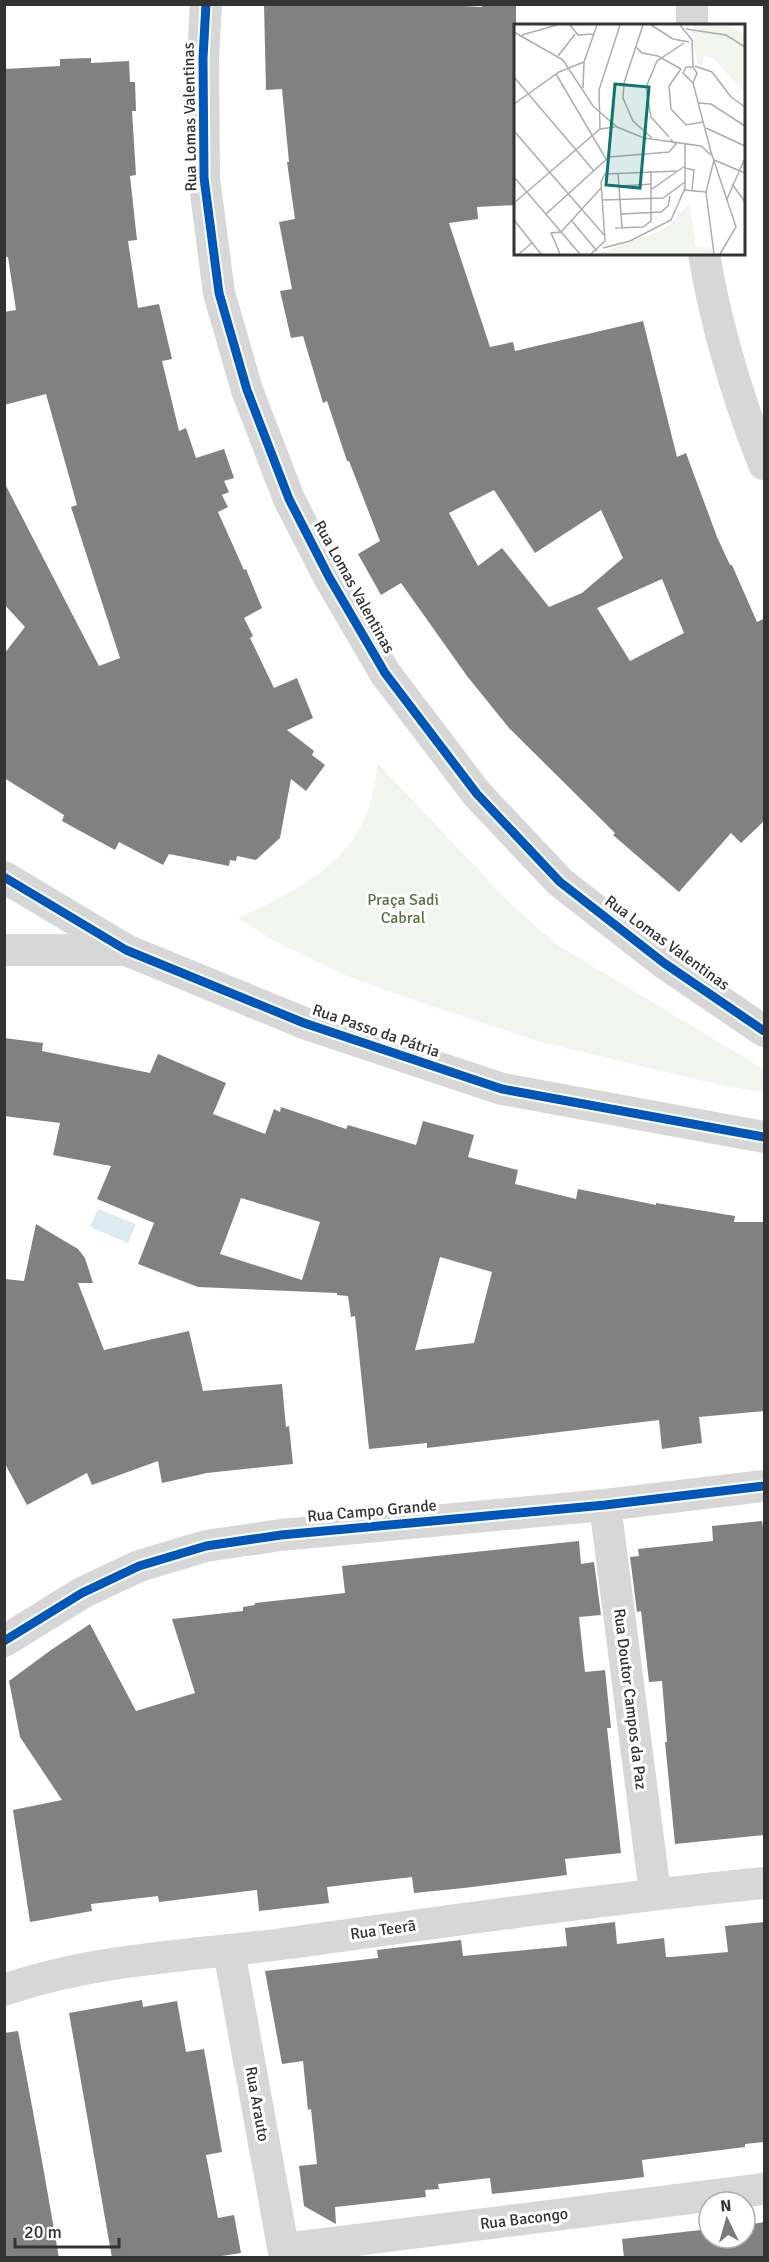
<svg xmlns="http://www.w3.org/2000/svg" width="769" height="2262" font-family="Signika,sans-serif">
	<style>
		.green { fill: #f1f5ed }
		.water { fill: #ddebf3 }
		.building { fill: #818181; fill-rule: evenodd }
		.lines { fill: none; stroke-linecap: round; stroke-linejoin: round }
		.minor { stroke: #d7d7d7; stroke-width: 32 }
		.cycleway-casing { stroke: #fff; stroke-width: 13 }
		.cycleway { stroke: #0057b8; stroke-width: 9 }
		.labels { text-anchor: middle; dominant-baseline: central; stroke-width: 6; stroke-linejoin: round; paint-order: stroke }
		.street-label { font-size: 16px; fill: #333; stroke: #fff }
		.park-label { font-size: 16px; fill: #56703f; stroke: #fff }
		.inset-road { fill: none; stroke: #adadad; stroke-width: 1.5 }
		.view { fill: #0f766e; fill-opacity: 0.15; stroke: #0f766e; stroke-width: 3 }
		.inset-edge { fill: none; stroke: #333; stroke-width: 3 }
	</style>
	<rect width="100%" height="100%" fill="#fff"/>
	<path class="green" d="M 378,764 L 512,905 L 556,944 L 764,1069 L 764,1093 L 712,1083 L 540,1042 L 413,1000 L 347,976 L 276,942 L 238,918 C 288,895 345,868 367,813 C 373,798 375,780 378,764 Z"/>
	<path class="water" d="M 98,1209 L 136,1224 L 128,1243 L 90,1227 Z"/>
	<path class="building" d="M 264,4 L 427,4 L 482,7 L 482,4 L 516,4 L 516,205 L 477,207 L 478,219 L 449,223 L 490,347 L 513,342 L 515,351 L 643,321 L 677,457 L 686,453 L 717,537 L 730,565 L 732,565 L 757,622 L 765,618 L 765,820 L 741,843 L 731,833 L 679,892 L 613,835 L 615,833 L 509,728 L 467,676 L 401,583 L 381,595 L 358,554 L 380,541 L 349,461 L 347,461 L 327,401 L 323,403 L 303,336 L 291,338 L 280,291 L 292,289 L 279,222 L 295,219 L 287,162 L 289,162 L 282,89 L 266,90 ZM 494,490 L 535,553 L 601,510 L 623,558 L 582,593 L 549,607 L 502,548 L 478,566 L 449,513 ZM 662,579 L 684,633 L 630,661 L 597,608 Z
		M 91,58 L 91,63 L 129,61 L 130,82 L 135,82 L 136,111 L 132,111 L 136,175 L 130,176 L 137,240 L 128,241 L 138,308 L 159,304 L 172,359 L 162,361 L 179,431 L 186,428 L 196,458 L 224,449 L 234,478 L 224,481 L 229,492 L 222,495 L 228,507 L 218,512 L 244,570 L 246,569 L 262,608 L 244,618 L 253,636 L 250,638 L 274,688 L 297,678 L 313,718 L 287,730 L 314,751 L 312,755 L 325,765 L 306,791 L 291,779 L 280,838 L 256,860 L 237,856 L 236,861 L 230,860 L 229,866 L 169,854 L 163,865 L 119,842 L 115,850 L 62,821 L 64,815 L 4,778 L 4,654 L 25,627 L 4,604 L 4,482 L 99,666 L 120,658 L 71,507 L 77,505 L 46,394 L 4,405 L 4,312 L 16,310 L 8,257 L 4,257 L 4,69 L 60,66 L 60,59 Z
		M 4,1038 L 43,1043 L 42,1051 L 150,1073 L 158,1054 L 226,1083 L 213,1114 L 265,1134 L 274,1109 L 280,1112 L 281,1107 L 346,1129 L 348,1125 L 416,1145 L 423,1121 L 474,1135 L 468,1157 L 518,1170 L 515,1184 L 576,1199 L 578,1189 L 656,1205 L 656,1203 L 735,1216 L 734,1222 L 765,1222 L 765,1411 L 699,1417 L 702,1443 L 662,1449 L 659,1420 L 427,1448 L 427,1443 L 369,1449 L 355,1316 L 351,1317 L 348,1296 L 337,1295 L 337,1293 L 198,1287 L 138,1264 L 154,1223 L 97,1199 L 111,1166 L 53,1155 L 60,1123 L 4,1116 ZM 241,1198 L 320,1222 L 302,1280 L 220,1254 ZM 440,1257 L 492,1272 L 474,1343 L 415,1350 Z
		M 36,1224 L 78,1249 L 85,1258 L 93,1283 L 78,1283 L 104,1350 L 189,1331 L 203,1391 L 282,1384 L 286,1427 L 289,1426 L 293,1464 L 207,1473 L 162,1483 L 158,1461 L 92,1485 L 87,1473 L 27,1505 L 4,1462 L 5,1279 L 24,1281 Z
		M 762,1521 L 765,1540 L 765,1835 L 675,1844 L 665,1742 L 667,1742 L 662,1681 L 649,1682 L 641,1611 L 637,1612 L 630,1557 L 639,1556 L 638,1549 L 713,1541 L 712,1526 Z
		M 579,1541 L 581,1564 L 594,1562 L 601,1615 L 579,1617 L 585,1672 L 605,1670 L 611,1728 L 607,1728 L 621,1853 L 565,1859 L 567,1875 L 464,1888 L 414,1893 L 412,1877 L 360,1883 L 327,1887 L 329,1903 L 259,1911 L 257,1890 L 159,1902 L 158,1896 L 91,1904 L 92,1911 L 30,1922 L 13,1810 L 62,1800 L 20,1737 L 9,1681 L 51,1650 L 90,1624 L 136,1711 L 195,1693 L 172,1619 L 243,1611 L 243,1607 L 255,1605 L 255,1603 L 345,1593 L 342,1566 Z
		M 615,1922 L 617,1944 L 664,1938 L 666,1957 L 671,1957 L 728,1952 L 725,1926 L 765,1922 L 765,2142 L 745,2144 L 745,2147 L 642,2160 L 644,2177 L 620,2180 L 492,2194 L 490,2178 L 438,2184 L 439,2189 L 425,2190 L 426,2197 L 335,2207 L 336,2224 L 304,2206 L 299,2166 L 317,2164 L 311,2109 L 308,2110 L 303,2061 L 282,2064 L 265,1971 L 378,1958 L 377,1950 L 461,1940 L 463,1956 L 567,1946 L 565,1928 Z
		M 142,2000 L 143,2007 L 177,2001 L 186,2052 L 204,2049 L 222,2152 L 206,2155 L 218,2218 L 234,2215 L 241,2253 L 215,2257 L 112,2258 L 69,2013 Z
		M 18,2031 L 39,2144 L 59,2258 L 4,2258 L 4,2033 Z
		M 765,2222 L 765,2258 L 624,2258 L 622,2239 L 709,2229 L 709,2238 L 745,2238 L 745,2225 Z"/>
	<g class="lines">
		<path class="minor" d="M 206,4 L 203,58 L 204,178 L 219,293 L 247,390 L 289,499 L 329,577 L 385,673 L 477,794 L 560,882 L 664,963 L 764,1031
			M 692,26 L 692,4
			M 704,254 C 716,325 737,396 764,464
			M 4,877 L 126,950 L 304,1023 L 502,1089 L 764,1137
			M 4,950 L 125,950
			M 605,1505 L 655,1893
			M 4,1641 L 82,1593 L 139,1566 L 206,1546 L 281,1535 L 605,1505 L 764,1486
			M 229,1951 L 285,2258
			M 4,1990 C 93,1959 189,1956 282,1944 C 443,1922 603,1899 764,1883
			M 284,2249 L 764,2189"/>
		<defs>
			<path id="cycleway" d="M 206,4 L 203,58 L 204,178 L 219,293 L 247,390 L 289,499 L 329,577 L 385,673 L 477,794 L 560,882 L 664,963 L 764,1031
				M 4,877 L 126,950 L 304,1023 L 502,1089 L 764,1137
				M 4,1641 L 82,1593 L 139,1566 L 206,1546 L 281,1535 L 605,1505 L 764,1486"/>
		</defs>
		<use href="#cycleway" class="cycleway-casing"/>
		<use href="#cycleway" class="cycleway"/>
	</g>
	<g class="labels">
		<g class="street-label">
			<text transform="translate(190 117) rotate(-91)">Rua Lomas Valentinas</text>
			<text transform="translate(354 587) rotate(61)">Rua Lomas Valentinas</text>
			<text transform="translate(667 943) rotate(36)">Rua Lomas Valentinas</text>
			<text transform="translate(376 1031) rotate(19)">Rua Passo da Pátria</text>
			<text transform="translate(372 1511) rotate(-5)">Rua Campo Grande</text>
			<text transform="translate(630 1699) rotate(83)">Rua Doutor Campos da Paz</text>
			<text transform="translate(383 1930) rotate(-8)">Rua Teerã</text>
			<text transform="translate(257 2104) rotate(80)">Rua Arauto</text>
			<text transform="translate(524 2219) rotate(-7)">Rua Bacongo</text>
		</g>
		<g class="park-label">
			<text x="403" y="900">Praça Sadi<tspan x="403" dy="18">Cabral</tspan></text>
		</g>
	</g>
	<g transform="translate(514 24)">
		<rect width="231" height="231" fill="#fff"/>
		<path d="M 181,1 L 211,1 L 231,10 L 231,69 L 199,34 L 191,31 L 188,41 L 184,41 L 177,6 L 181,6 ZM 175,179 L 182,223 L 197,223 L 199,230 L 83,230 L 146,207 L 157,200 Z" fill="#f1f5ed"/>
		<path class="inset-road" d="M 56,1 L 64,11 L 79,10M 129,1 L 110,59 L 109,74 L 119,97 L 138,114M 137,1 L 159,15 L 175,18M 166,1 L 178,16 L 179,43M 172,5 L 212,11 L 231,23M 0,8 L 49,36 L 79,82 L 103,103 L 130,114 L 187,122 L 197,131M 8,11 L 43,1M 122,23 L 128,29 L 144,32 L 167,45M 44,32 L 61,10M 181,42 L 198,48 L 217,73 L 231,83M 179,43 L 183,49 L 179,59 L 197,128 L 222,203 L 206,230M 167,45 L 155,62 L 157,85 L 172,101 L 189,98M 42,50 L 92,135M 0,53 L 80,147M 179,59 L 169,49 L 172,43 L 179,43M 69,64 L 70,38 L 83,1M 185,79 L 197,80 L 231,102M 0,80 L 45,48 L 70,38M 192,104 L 231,122M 86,105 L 85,66 L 106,1M 0,107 L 90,211M 155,113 L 137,93 L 132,63 L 143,37 L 170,19M 200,136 L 231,149M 200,136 L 192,168 L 200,230M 171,144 L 180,146 L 178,166M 104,149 L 108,204M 0,153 L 66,230M 218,160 L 231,178M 105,162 L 138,160M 138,165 L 171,142M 170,166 L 192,168M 213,175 L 231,134M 89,176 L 149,174 L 171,158M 0,179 L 86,105 L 101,103M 32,190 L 95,133 L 155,128 L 162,120 L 156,115M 107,190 L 147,188 L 154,182 L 156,172M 0,196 L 27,230M 57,196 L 83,227M 101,204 L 129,203 L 137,197 L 137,147M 89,224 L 116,217 L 157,196 L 171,164 L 171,120M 5,230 L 19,218M 46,230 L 37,209 L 47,208 L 88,163M 77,230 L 91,217 L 87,158 L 91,150 L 164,147"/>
		<path class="view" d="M 101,60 L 135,63 L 126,164 L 92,161 Z"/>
		<rect width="231" height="231" class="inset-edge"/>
	</g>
	<rect width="769" height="2262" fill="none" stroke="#333333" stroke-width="12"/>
	<g transform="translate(727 2220) rotate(355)"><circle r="28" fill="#ffffff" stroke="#adadad" stroke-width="1.5"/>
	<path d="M0-4.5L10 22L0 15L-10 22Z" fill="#7a7a7a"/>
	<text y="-9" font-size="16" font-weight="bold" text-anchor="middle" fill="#333333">N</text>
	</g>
	<path d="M15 2238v9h104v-9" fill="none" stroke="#333333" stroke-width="3"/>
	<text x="24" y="2238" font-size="18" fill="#333333" stroke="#ffffff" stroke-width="4.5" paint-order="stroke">20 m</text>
</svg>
